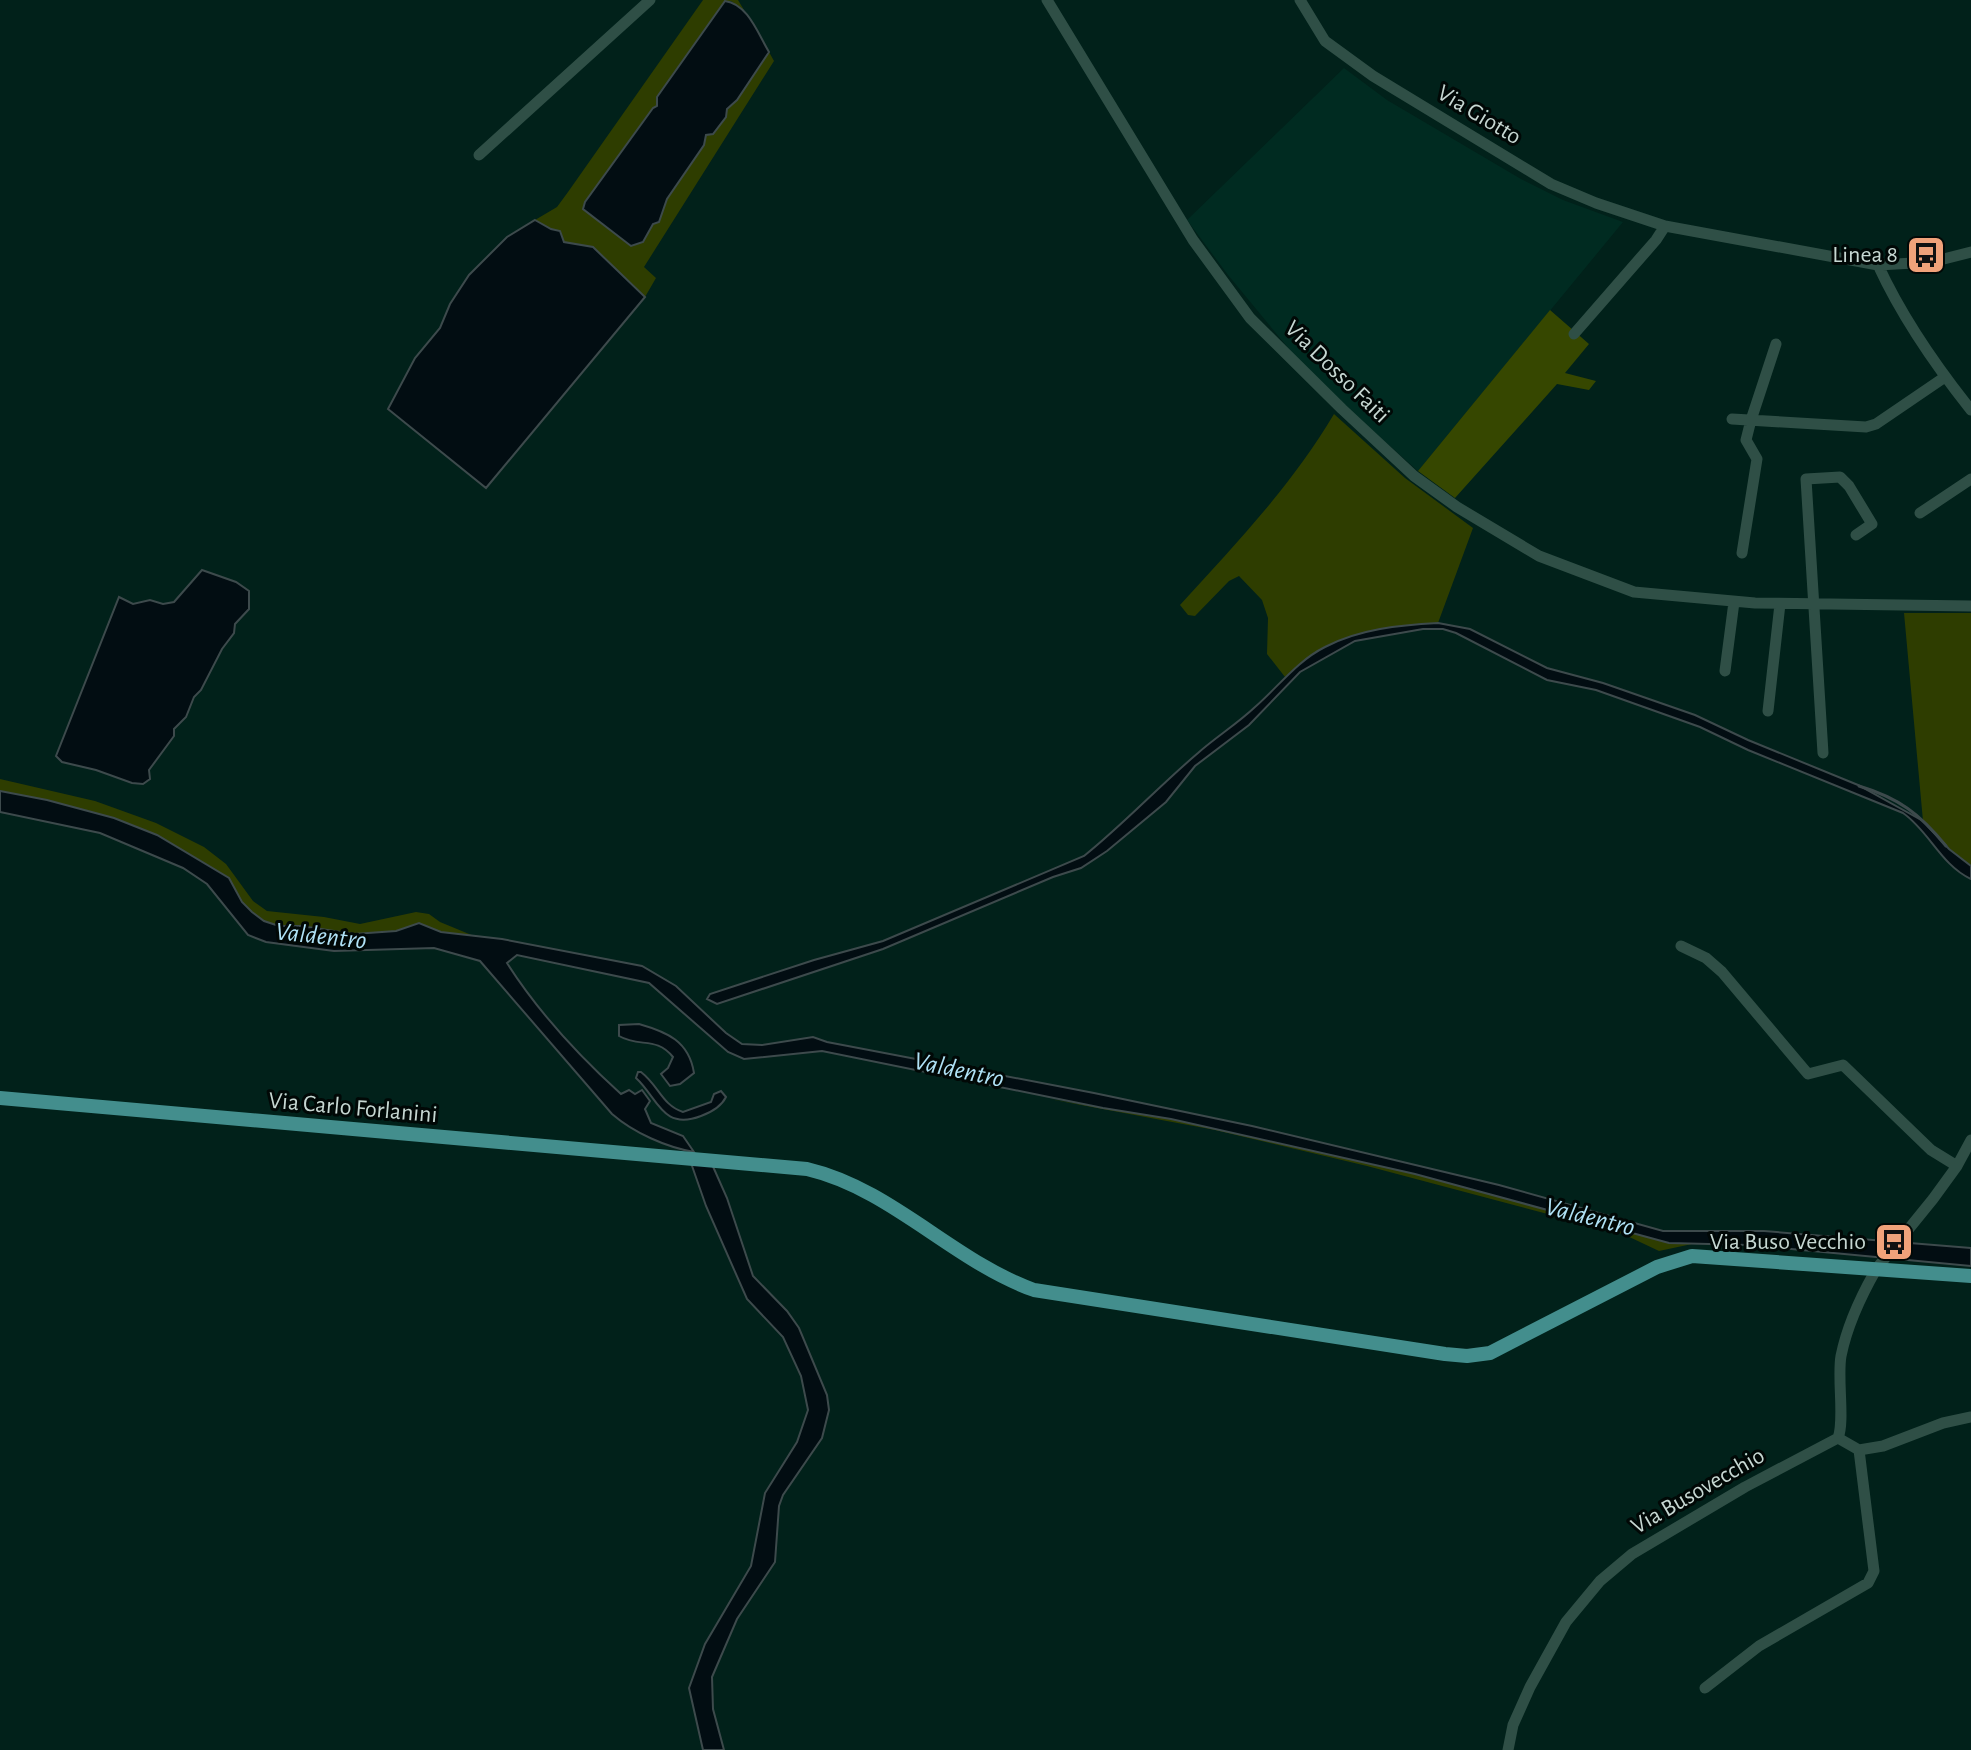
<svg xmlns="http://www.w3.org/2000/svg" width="1971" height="1750" font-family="'Alegreya Sans',sans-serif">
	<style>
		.built { fill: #002b21 }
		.green { fill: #2e3d00 }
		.forest { fill: #364700 }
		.water { fill: #020d12; stroke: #3d4a4c; stroke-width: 2 }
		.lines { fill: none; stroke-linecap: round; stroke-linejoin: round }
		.stream { stroke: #3d4a4c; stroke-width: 3 }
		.minor { stroke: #2f4f46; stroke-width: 11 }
		.major { stroke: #438e8d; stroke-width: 14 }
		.labels { text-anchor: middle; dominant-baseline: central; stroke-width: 6; stroke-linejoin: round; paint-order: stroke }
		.street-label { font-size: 24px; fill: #c6d7d2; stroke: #010806 }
		.poi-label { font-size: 24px; fill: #c6d7d2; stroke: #010806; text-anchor: end }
		.water-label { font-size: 26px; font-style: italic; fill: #b0e2f6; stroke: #010806 }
	</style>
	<rect width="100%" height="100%" fill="#01211a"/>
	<path class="built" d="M 1344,68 L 1387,100 L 1521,179 L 1563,200 L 1623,222 L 1418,471 L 1338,400 L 1294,355 L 1228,275 L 1187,220 Z"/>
	<path class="green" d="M 703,0 L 738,0 L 744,10 L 731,1 L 725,1 L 657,97 L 658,106 L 653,109 L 585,202 L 583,209 L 631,246 L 643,242 L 653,224 L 659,222 L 667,199 L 704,145 L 706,135 L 737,99 L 769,52 L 774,61 L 644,267 L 656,278 L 645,297 L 593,247 L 564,242 L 560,231 L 551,230 L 535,220 L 557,207 L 568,192 Z
		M 1334,414 L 1405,478 L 1473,528 L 1438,623 L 1416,624 L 1325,647 L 1285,677 L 1267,654 L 1268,618 L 1262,600 L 1239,576 L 1229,581 L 1195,616 L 1188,615 L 1180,605 C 1236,544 1291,486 1334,414 Z
		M 1904,613 L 1971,613 L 1971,866 L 1949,849 L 1923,821 Z
		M 0,779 L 95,801 L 156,823 L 204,847 L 226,864 L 253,901 L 267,911 L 324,917 L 360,924 L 416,912 L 429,914 L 440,922 L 474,936 L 441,932 L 419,923 L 396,931 L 354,934 L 301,926 L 280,926 L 264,921 L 252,912 L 242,902 L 229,878 L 157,835 L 114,818 L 47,800 L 0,791 Z
		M 1049,1099 L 1171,1119 L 1415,1174 L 1669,1243 L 1692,1244 L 1659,1251 L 1623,1234 L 1367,1166 L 1215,1130 Z"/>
	<path class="forest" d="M 1550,310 L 1589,344 L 1565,373 L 1596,381 L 1589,390 L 1557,384 L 1455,498 L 1418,471 Z"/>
	<path class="water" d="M 725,1 C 748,4 758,34 769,52 L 737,100 L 727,109 L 726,117 L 713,134 L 706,135 L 704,145 L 667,199 L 659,222 L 653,224 L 643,242 L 631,246 L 583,209 L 585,202 L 653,108 L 657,106 L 657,97 Z
		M 535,220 L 551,229 L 560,231 L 564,242 L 593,247 L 645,297 L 486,488 L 388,409 L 415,358 L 440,328 L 450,304 L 469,275 L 507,237 Z
		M 202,570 L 236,582 L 249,591 L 249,609 L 235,624 L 234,633 L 222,649 L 201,690 L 194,697 L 186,717 L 174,729 L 174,736 L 149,770 L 150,779 L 143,784 L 132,783 L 96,770 L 62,762 L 56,756 L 119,597 L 133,604 L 150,600 L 163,604 L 174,602 Z
		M 1438,623 L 1470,629 L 1547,668 L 1603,683 L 1695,715 L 1748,740 L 1858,785 L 1923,821 L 1949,849 L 1971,866 L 1971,879 C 1941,865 1929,831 1903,813 L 1748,750 L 1700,727 L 1596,690 L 1547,680 L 1456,633 L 1443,629 L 1423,629 L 1355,641 L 1300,672 L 1249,725 L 1195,766 L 1166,802 L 1107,851 L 1081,868 L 1053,877 L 883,949 L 717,1004 L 707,999 L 710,994 L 814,960 L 883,941 L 1084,856 C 1124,824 1159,786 1198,753 C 1216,737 1237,724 1255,707 C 1278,687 1297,661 1325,647 C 1359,629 1400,625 1438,623 Z
		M 0,791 L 47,800 L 114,818 L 157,835 L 229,878 L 242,902 L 252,912 L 264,921 L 279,926 L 301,926 L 354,934 L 396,931 L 419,923 L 441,932 L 502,939 L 642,966 L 676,986 L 726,1033 L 742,1044 L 762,1045 L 813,1037 L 827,1042 L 1094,1093 L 1252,1126 L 1499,1185 L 1663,1231 L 1764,1231 L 1971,1248 L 1971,1266 L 1749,1245 L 1669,1243 L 1415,1174 L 1171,1119 L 1103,1108 L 822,1051 L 744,1059 L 728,1052 L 649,983 L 517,955 L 507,963 C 537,1010 579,1056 621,1094 L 629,1090 L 635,1094 L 642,1090 L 650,1101 L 645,1109 L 651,1123 L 683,1136 L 694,1152 C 666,1147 634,1133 612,1114 L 480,961 L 434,948 L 334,951 L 266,942 L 248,935 L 207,884 L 183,868 L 100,833 L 0,812 Z
		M 639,1024 C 667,1032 689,1041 694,1073 L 680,1084 L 670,1086 L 661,1074 L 668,1068 L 673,1057 C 656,1036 640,1048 619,1036 L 619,1025 Z
		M 638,1072 L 641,1072 C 659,1086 662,1105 683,1112 L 711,1102 L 714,1094 L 721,1091 L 726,1097 C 721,1107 712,1112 701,1116 C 662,1131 658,1098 636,1078 Z
		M 711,1162 L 727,1198 L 753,1276 L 787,1311 L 799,1328 L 827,1395 L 829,1410 L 822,1438 L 783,1495 L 779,1506 L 775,1562 L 737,1619 L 712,1677 L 713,1709 L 724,1750 L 703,1750 L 689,1688 L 705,1644 L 751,1566 L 765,1493 L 797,1442 L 808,1410 L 801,1376 L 783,1337 L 747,1299 L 706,1206 L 691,1163 Z"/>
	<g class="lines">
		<path class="stream" d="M 1859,786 C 1899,798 1920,814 1946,846"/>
		<path class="minor" d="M 1047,0 L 1193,240 L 1250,318 L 1342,409 L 1414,476 L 1457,507 L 1539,556 L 1634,592 L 1755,603 L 1971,606
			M 1300,0 L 1325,41 L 1373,76 L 1551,184 L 1596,203 L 1665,226 L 1878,265 L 1932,262 L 1971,252
			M 479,155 L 650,0
			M 1878,265 C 1902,317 1935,365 1971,410
			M 1574,334 L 1656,240 L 1665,226
			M 1732,419 L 1866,427 L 1876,424 L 1945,377
			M 1920,513 L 1971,479
			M 1742,553 L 1757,459 L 1746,440 L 1751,420 L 1776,344
			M 1725,671 L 1734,602
			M 1768,711 L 1780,604
			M 1823,753 L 1806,479 L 1840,477 L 1849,486 L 1872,524 L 1856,535
			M 1681,946 L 1706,958 L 1722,972 L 1808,1074 L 1843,1065 L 1931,1150 L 1957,1166
			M 1838,1438 L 1859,1450 L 1883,1446 L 1943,1423 L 1971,1417
			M 1705,1688 L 1759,1646 L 1868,1583 L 1874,1571 L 1859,1450
			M 1508,1750 L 1513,1725 L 1530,1687 L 1566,1622 L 1600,1581 L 1632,1554 L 1745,1487 L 1838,1438 C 1845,1421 1837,1378 1841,1356 C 1847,1326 1862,1294 1877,1268 L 1933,1199 L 1957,1166 L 1971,1140"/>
		<path class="major" d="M 0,1098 L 807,1169 C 892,1189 953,1261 1034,1290 L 1445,1354 L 1467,1356 L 1490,1353 L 1657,1267 L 1692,1256 L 1971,1276"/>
	</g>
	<defs>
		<symbol id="bus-square" viewBox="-11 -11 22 22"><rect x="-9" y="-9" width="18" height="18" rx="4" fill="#f0a27a" stroke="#010806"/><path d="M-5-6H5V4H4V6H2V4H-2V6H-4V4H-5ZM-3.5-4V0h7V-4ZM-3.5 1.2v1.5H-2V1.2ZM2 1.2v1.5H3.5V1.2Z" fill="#111"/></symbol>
	</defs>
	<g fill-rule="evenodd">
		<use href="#bus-square" x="1904" y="233" width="44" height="44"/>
		<use href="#bus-square" x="1872" y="1220" width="44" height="44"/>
	</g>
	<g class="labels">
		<g class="street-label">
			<text transform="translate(1479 115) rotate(31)">Via Giotto</text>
			<text transform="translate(1337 372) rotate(44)">Via Dosso Faiti</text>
			<text transform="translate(353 1108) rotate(5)">Via Carlo Forlanini</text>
			<text transform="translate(1698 1491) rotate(-30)">Via Busovecchio</text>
		</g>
		<g class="poi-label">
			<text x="1898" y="255">Linea 8</text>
			<text x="1866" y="1242">Via Buso Vecchio</text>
		</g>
		<g class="water-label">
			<text transform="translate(321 936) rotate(6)">Valdentro</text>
			<text transform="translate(959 1070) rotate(12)">Valdentro</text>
			<text transform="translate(1590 1217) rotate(14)">Valdentro</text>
		</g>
	</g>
</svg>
